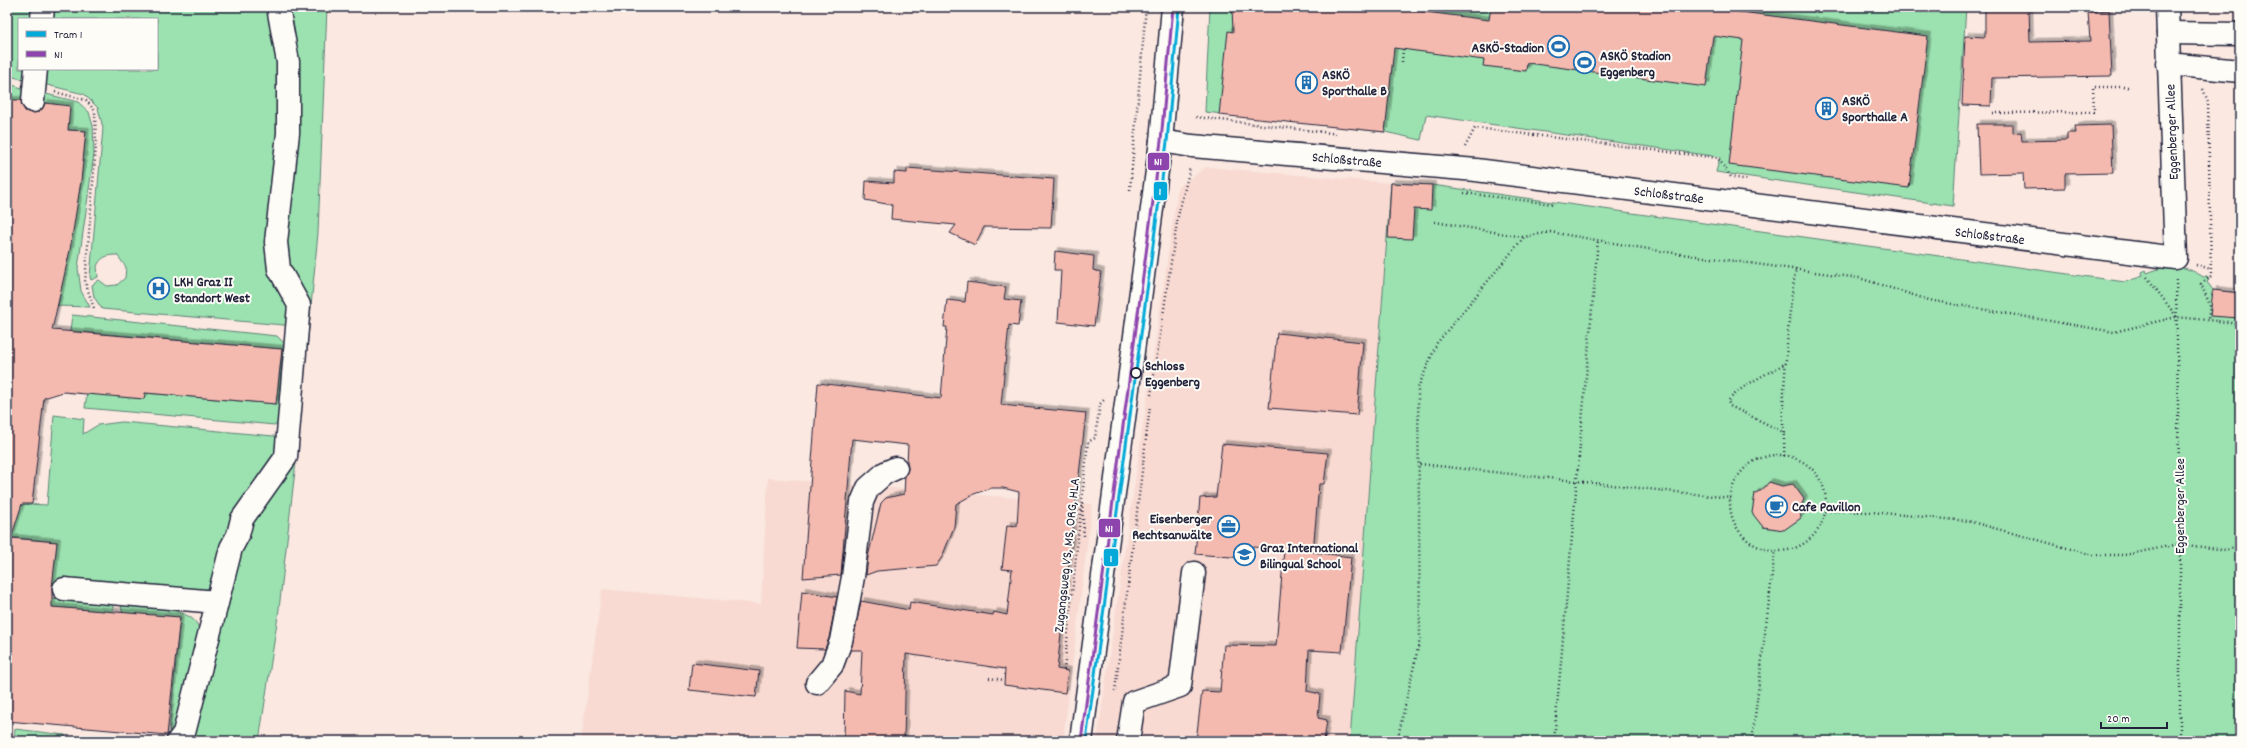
<svg xmlns="http://www.w3.org/2000/svg" width="2247" height="748" font-family="Dekko,sans-serif">
  <style>
    .built { fill: #f8dad2 }
    .green { fill: #9be2b0; stroke: #5e8276 }
    .building { fill: #f4baaf; stroke: #22223b; filter: url(#shadow) }
    .lines { fill: none; stroke-linecap: round; stroke-linejoin: round }
    .minor-casing { stroke: #22223b; stroke-width: 25 }
    .major-casing { stroke: #22223b; stroke-width: 25 }
    .path { stroke: #22223b; stroke-width: 2.5; stroke-dasharray: 1 3; stroke-linecap: butt }
    .minor { stroke: #fdfcf7; stroke-width: 22 }
    .major { stroke: #fdfcf7; stroke-width: 22 }
    .bus-1-casing { stroke: #fdfcf7; stroke-width: 6 }
    .bus-1 { stroke: #8e44ad; stroke-width: 3 }
    .tram-1-casing { stroke: #fdfcf7; stroke-width: 6 }
    .tram-1 { stroke: #03a9d8; stroke-width: 3 }
    .stop-dot { fill: #fdfcf7; stroke: #22223b; stroke-width: 2 }
    .labels { text-anchor: middle; stroke-width: 4; stroke-linejoin: round; paint-order: stroke }
    .poi-label { font-size: 14px; font-weight: bold; fill: #22223b; stroke: #fdfcf7; text-anchor: start }
    .street-label { font-size: 14px; fill: #22223b; stroke: #fdfcf7 }
    .stop-label { font-size: 14px; font-weight: bold; fill: #22223b; stroke: #fdfcf7; text-anchor: start }
    .line-badge { stroke: #fdfcf7; stroke-width: 1.5 }
    .badge-label { font-size: 11px; text-anchor: middle; font-weight: bold; fill: #fff }
  </style>
  <defs>
    <filter id="shadow"><feDropShadow dx="3.5" dy="-3.5" stdDeviation="0" flood-color="#0004"/></filter>
  </defs>
  <rect width="100%" height="100%" fill="#fae8e1"/>
  <filter id="ink" filterUnits="userSpaceOnUse"><feTurbulence type="fractalNoise" baseFrequency=".025" numOctaves="2"/><feDisplacementMap in="SourceGraphic" scale="8" xChannelSelector="R" yChannelSelector="G"/><feConvolveMatrix kernelMatrix="1 2 1 2 8 2 1 2 1" color-interpolation-filters="sRGB"/></filter>
  <g filter="url(#ink)">
    <g class="built">
      <polygon points="1207,167 1391,183 1350,741 1097,741 1178,187"/>
      <polygon points="768,478 1092,504 1063,741 581,741 602,589 761,604"/>
    </g>
    <g class="green">
      <polygon points="7,7 39,7 38,19 19,19 19,69 32,69 31,82 7,75"/>
      <path d="M46 7H274L283 44 277 202 295 326 102 309 94 297 92 285 99 280 107 286 117 285 125 278 126 267 117 255C107 255 101 257 97 266L98 277 91 280 90 277 103 128 98 108 84 94 39 83 40 69H157V19H45Z"/>
      <polygon points="282,7 327,7 318,233 297,453 279,609 259,741 188,741 242,538 282,468 303,307 283,270"/>
      <polygon points="1210,7 1966,7 1953,206 1716,172 1720,157 1426,115 1421,140 1385,132 1205,112"/>
      <polygon points="7,83 30,91 29,101 9,100 7,123"/>
      <polygon points="38,92 78,102 89,112 93,126 94,154 78,268 81,291 90,307 58,306 81,181 86,131 68,130 70,106 37,102"/>
      <path d="M1391 183 1432 185 2125 282 2143 276 2142 272 2146 270 2147 273C2170 264 2184 264 2205 278L2207 276 2209 280 2207 282 2213 290 2240 293V741H1350Z"/>
      <polygon points="72,315 277,336 287,346 286,426 85,408 87,393 144,399 145,393 276,404 282,349 70,331"/>
      <path d="M54 415 84 419 83 434 98 425 122 422 284 437 213 584 207 589 194 593 113 591 52 584 57 542 7 537V522H16C20 513 13 509 7 503L47 505Z"/>
      <polygon points="54,599 111,603 113,605 113,612 39,606 39,603"/>
      <path d="M124 605C143 607 189 606 198 626 200 630 199 635 199 639L178 726 170 736 169 735 180 617 123 613 121 607Z"/>
      <polygon points="15,729 65,735 65,741 14,741"/>
    </g>
    <g class="building">
      <polygon points="1232,7 1317,7 1361,11 1362,7 1386,7 1489,20 1491,7 1702,7 1928,36 1909,188 1729,165 1743,40 1713,36 1706,87 1527,63 1526,71 1483,66 1484,60 1394,48 1385,132 1219,115 1228,31 1233,32"/>
      <polygon points="1985,7 2029,7 2030,42 2090,41 2088,12 2109,10 2112,76 1992,78 1991,106 1962,105 1965,36 1985,37"/>
      <polygon points="9,100 21,100 25,111 31,113 39,112 45,103 70,106 68,130 86,131 81,181 70,250 52,330 282,349 276,404 145,393 144,399 63,392 44,398 32,504 22,504 11,538 57,542 52,588 52,607 180,617 167,735 7,721 7,123"/>
      <polygon points="1977,124 2013,124 2013,133 2021,132 2022,141 2067,140 2067,133 2076,133 2075,126 2111,125 2113,173 2065,174 2065,188 2024,189 2023,173 1979,174"/>
      <polygon points="907,168 1054,179 1051,228 984,227 975,245 950,233 956,225 891,219 892,205 865,200 866,181 894,183 894,172 907,173"/>
      <polygon points="1391,183 1432,185 1431,210 1414,209 1412,239 1388,238"/>
      <polygon points="1055,251 1094,256 1093,270 1101,272 1094,326 1058,322 1061,270 1054,270"/>
      <polygon points="967,282 1006,287 1004,299 1021,301 1018,326 1009,325 1001,405 1086,413 1057,669 1068,671 1065,693 1004,685 1005,669 906,654 904,741 844,741 845,691 860,694 862,650 851,650 861,601 909,610 910,602 993,615 994,612 1007,615 1012,570 1002,569 1007,525 1017,526 1019,492 1003,488 991,488 974,494 956,504 954,527 942,557 936,566 877,571 866,575 868,557 881,503 886,498 904,494 905,476 908,469 907,462 908,445 852,439 841,575 803,578 818,383 941,398 947,327 944,327 947,300 965,302"/>
      <polygon points="2213,290 2240,293 2240,318 2210,316"/>
      <polygon points="1277,333 1363,342 1357,415 1269,408"/>
      <polygon points="1222,444 1328,453 1324,484 1319,484 1313,552 1351,557 1342,652 1309,650 1307,691 1320,694 1318,718 1327,720 1324,741 1196,741 1202,691 1220,692 1224,645 1276,646 1284,550 1244,546 1243,558 1195,554 1200,498 1216,497"/>
      <polygon points="1769,482 1782,486 1793,484 1804,499 1800,509 1801,518 1784,530 1763,527 1752,513 1755,493 1762,490"/>
      <polygon points="802,591 837,597 829,638 825,649 797,648"/>
      <polygon points="692,663 759,671 756,697 689,690"/>
    </g>
    <g class="lines">
      <defs>
        <g id="minor">
          <polyline points="42,19 43,7"/>
          <polyline points="2168,33 2240,34"/>
          <polyline points="2168,64 2240,71"/>
          <polyline points="33,101 36,69"/>
          <polyline points="1161,141 1192,146 1476,170 2176,258 2167,7"/>
          <polyline points="64,589 217,602"/>
          <polyline points="817,683 832,665 841,641 853,577 862,502 868,488 885,473 896,468"/>
          <polyline points="178,741 184,733 231,548 238,535 242,519 286,457 299,305 279,269 276,242 288,133 288,62 278,7"/>
          <polyline points="1128,741 1134,702 1180,686 1194,573"/>
        </g>
        <polyline id="major" points="1081,741 1161,141 1173,7"/>
      </defs>
      <use href="#minor" class="minor-casing"/>
      <use href="#major" class="major-casing"/>
      <g class="path">
        <polyline points="1402,62 1403,49"/>
        <polyline points="7,79 14,82"/>
        <polyline points="2203,89 2208,102 2211,276 2201,284 2210,305 2208,320"/>
        <polyline points="55,92 86,100 95,111 96,146 85,282 94,308"/>
        <polyline points="1993,113 2094,112 2093,87 2131,87"/>
        <polyline points="1196,117 1339,134"/>
        <polyline points="1465,147 1475,128 1485,129 1718,158 1731,177 1749,180"/>
        <polyline points="1130,190 1146,7"/>
        <polyline points="1464,193 1553,204"/>
        <polyline points="1435,222 1523,237"/>
        <polyline points="2196,265 2211,269"/>
        <polyline points="2147,277 2176,316"/>
        <polyline points="2176,280 2180,533 2180,741"/>
        <polyline points="1151,395 1178,216 1190,168"/>
        <path d="M1785 433 1730 406 1728 401C1743 384 1767 374 1786 363"/>
        <circle cx="1778" cy="503" r="48"/>
        <path d="M1784 456C1785 439 1782 423 1783 406 1786 360 1788 313 1796 268"/>
        <polyline points="1420,464 1731,498"/>
        <polyline points="1082,503 1084,536"/>
        <polyline points="1826,511 1871,512 1968,521 2093,555 2125,555 2179,544 2226,550 2240,547"/>
        <polyline points="1064,670 1088,442 1095,438 1100,404 1104,400"/>
        <polyline points="989,678 1004,680"/>
        <polyline points="1115,691 1150,406"/>
        <polyline points="1397,741 1420,639 1418,388 1437,343 1524,237 1550,232 1660,251 1859,278 1929,300 2114,332 2176,317 2228,322 2240,326"/>
        <polyline points="1554,741 1598,240"/>
        <polyline points="1752,741 1775,551"/>
      </g>
      <use href="#minor" class="minor"/>
      <use href="#major" class="major"/>
      <defs>
        <polyline id="bus-1" points="1081,741 1161,141 1173,7"/>
      </defs>
      <use href="#bus-1" class="bus-1-casing"/>
      <use href="#bus-1" class="bus-1"/>
      <defs>
        <polyline id="tram-1" points="1086,741 1167,142 1179,7"/>
      </defs>
      <use href="#tram-1" class="tram-1-casing"/>
      <use href="#tram-1" class="tram-1"/>
    </g>
  </g>
  <defs>
    <symbol id="stadium-ring" viewBox="-11 -11 22 22"><circle r="9.5" fill="#fdfcf7" stroke="#1f6fb2" stroke-width="1.5"/><path d="M0-5a6.5 5 0 1 0 0 10a6.5 5 0 1 0 0-10ZM-3.5-1.8h7v3.6h-7Z" fill="#1f6fb2"/></symbol>
    <symbol id="building-ring" viewBox="-11 -11 22 22"><circle r="9.5" fill="#fdfcf7" stroke="#1f6fb2" stroke-width="1.5"/><path d="M-4-6H4V6H1V3H-1V6H-4ZM-2.5-4.3h1.7v1.8h-1.7ZM.8-4.3h1.7v1.8H.8ZM-2.5-1h1.7V.8h-1.7ZM.8-1h1.7V.8H.8Z" fill="#1f6fb2"/></symbol>
    <symbol id="hospital-ring" viewBox="-11 -11 22 22"><circle r="9.5" fill="#fdfcf7" stroke="#1f6fb2" stroke-width="1.5"/><path d="M-5-5h3v3.5h4V-5h3V5h-3V1.5h-4V5h-3Z" fill="#1f6fb2"/></symbol>
    <symbol id="cafe-ring" viewBox="-11 -11 22 22"><circle r="9.5" fill="#fdfcf7" stroke="#1f6fb2" stroke-width="1.5"/><path d="M-5.5-4.5H6V0H3Q3 3.5 0 3.5H-2.5Q-5.5 3.5-5.5 0ZM3-3.2v2h1.7v-2ZM-6 4.5H4V6H-6Z" fill="#1f6fb2"/></symbol>
    <symbol id="office-ring" viewBox="-11 -11 22 22"><circle r="9.5" fill="#fdfcf7" stroke="#1f6fb2" stroke-width="1.5"/><path d="M-6-3h4V-5.5h4V-3h4V5H-6ZM-1-4.5V-3h2v-1.5ZM-6 0V1H6V0Z" fill="#1f6fb2"/></symbol>
    <symbol id="school-ring" viewBox="-11 -11 22 22"><circle r="9.5" fill="#fdfcf7" stroke="#1f6fb2" stroke-width="1.5"/><path d="M0-5L7-2L0 1L-7-2ZM-4 1L0 2.5L4 1V4Q0 6-4 4Z" fill="#1f6fb2"/></symbol>
  </defs>
  <g fill-rule="evenodd">
    <use href="#stadium-ring" x="1546" y="34" width="25" height="25"/>
    <use href="#stadium-ring" x="1572" y="50" width="25" height="25"/>
    <use href="#building-ring" x="1294" y="70" width="25" height="25"/>
    <use href="#building-ring" x="1814" y="96" width="25" height="25"/>
    <use href="#hospital-ring" x="146" y="276" width="25" height="25"/>
    <use href="#cafe-ring" x="1764" y="494" width="25" height="25"/>
    <use href="#office-ring" x="1216" y="514" width="25" height="25"/>
    <use href="#school-ring" x="1232" y="542" width="25" height="25"/>
  </g>
  <circle class="stop-dot" cx="1136" cy="373" r="5"/>
  <g class="labels">
    <g class="poi-label">
      <text x="1544" y="52" text-anchor="end">ASKÖ-Stadion</text>
      <text x="1600" y="60">ASKÖ Stadion<tspan x="1600" dy="16">Eggenberg</tspan></text>
      <text x="1322" y="79">ASKÖ<tspan x="1322" dy="16">Sporthalle B</tspan></text>
      <text x="1842" y="105">ASKÖ<tspan x="1842" dy="16">Sporthalle A</tspan></text>
      <text x="174" y="286">LKH Graz II<tspan x="174" dy="16">Standort West</tspan></text>
      <text x="1792" y="511">Cafe Pavillon</text>
      <text x="1212" y="523" text-anchor="end">Eisenberger<tspan x="1212" dy="16">Rechtsanwälte</tspan></text>
      <text x="1260" y="552">Graz International<tspan x="1260" dy="16">Bilingual School</tspan></text>
    </g>
    <g class="street-label">
      <text transform="translate(2171 132) rotate(-92)" y="5">Eggenberger Allee</text>
      <text transform="translate(1347 159) rotate(5)" y="5">Schloßstraße</text>
      <text transform="translate(1669 194) rotate(7)" y="5">Schloßstraße</text>
      <text transform="translate(1990 235) rotate(7)" y="5">Schloßstraße</text>
      <text transform="translate(2179 506) rotate(-90)" y="5">Eggenberger Allee</text>
      <text transform="translate(1066 555) rotate(-84)" y="5">Zugangsweg VS, MS, ORG, HLA</text>
    </g>
    <g class="stop-label">
      <text x="1145" y="370">Schloss<tspan x="1145" dy="16">Eggenberg</tspan></text>
    </g>
  </g>
  <g class="line-badge">
    <rect x="1147" y="152" width="23" height="19" rx="4" fill="#8e44ad"/>
    <rect x="1153" y="181" width="15" height="20" rx="4" fill="#03a9d8"/>
    <rect x="1098" y="518" width="23" height="20" rx="4" fill="#8e44ad"/>
    <rect x="1103" y="548" width="16" height="19" rx="4" fill="#03a9d8"/>
  </g>
  <g class="badge-label">
    <text x="1158" y="165">N1</text>
    <text x="1160" y="195">1</text>
    <text x="1109" y="532">N1</text>
    <text x="1111" y="562">1</text>
  </g>
  <rect width="2247" height="748" fill="none" stroke="#fdfcf7" stroke-width="24"/>
  <rect x="12" y="12" width="2223" height="724" fill="none" stroke="#22223b" stroke-width="1.5" filter="url(#ink)"/>
  <rect x="18" y="18" width="140" height="52" fill="#fdfcf7" stroke="#a5a5ac"/>
  <rect x="26" y="31" width="20" height="6" fill="#03a9d8" stroke="#a5a5ac"/>
  <text x="54" y="38" font-size="12" fill="#22223b">Tram 1</text>
  <rect x="26" y="51" width="20" height="6" fill="#8e44ad" stroke="#a5a5ac"/>
  <text x="54" y="58" font-size="12" fill="#22223b">N1</text>
  <path d="M2101 722v6h66v-6" fill="none" stroke="#22223b" stroke-width="2"/>
  <text x="2107" y="722" font-size="12" fill="#22223b" stroke="#fdfcf7" stroke-width="3" paint-order="stroke">20 m</text>
</svg>
